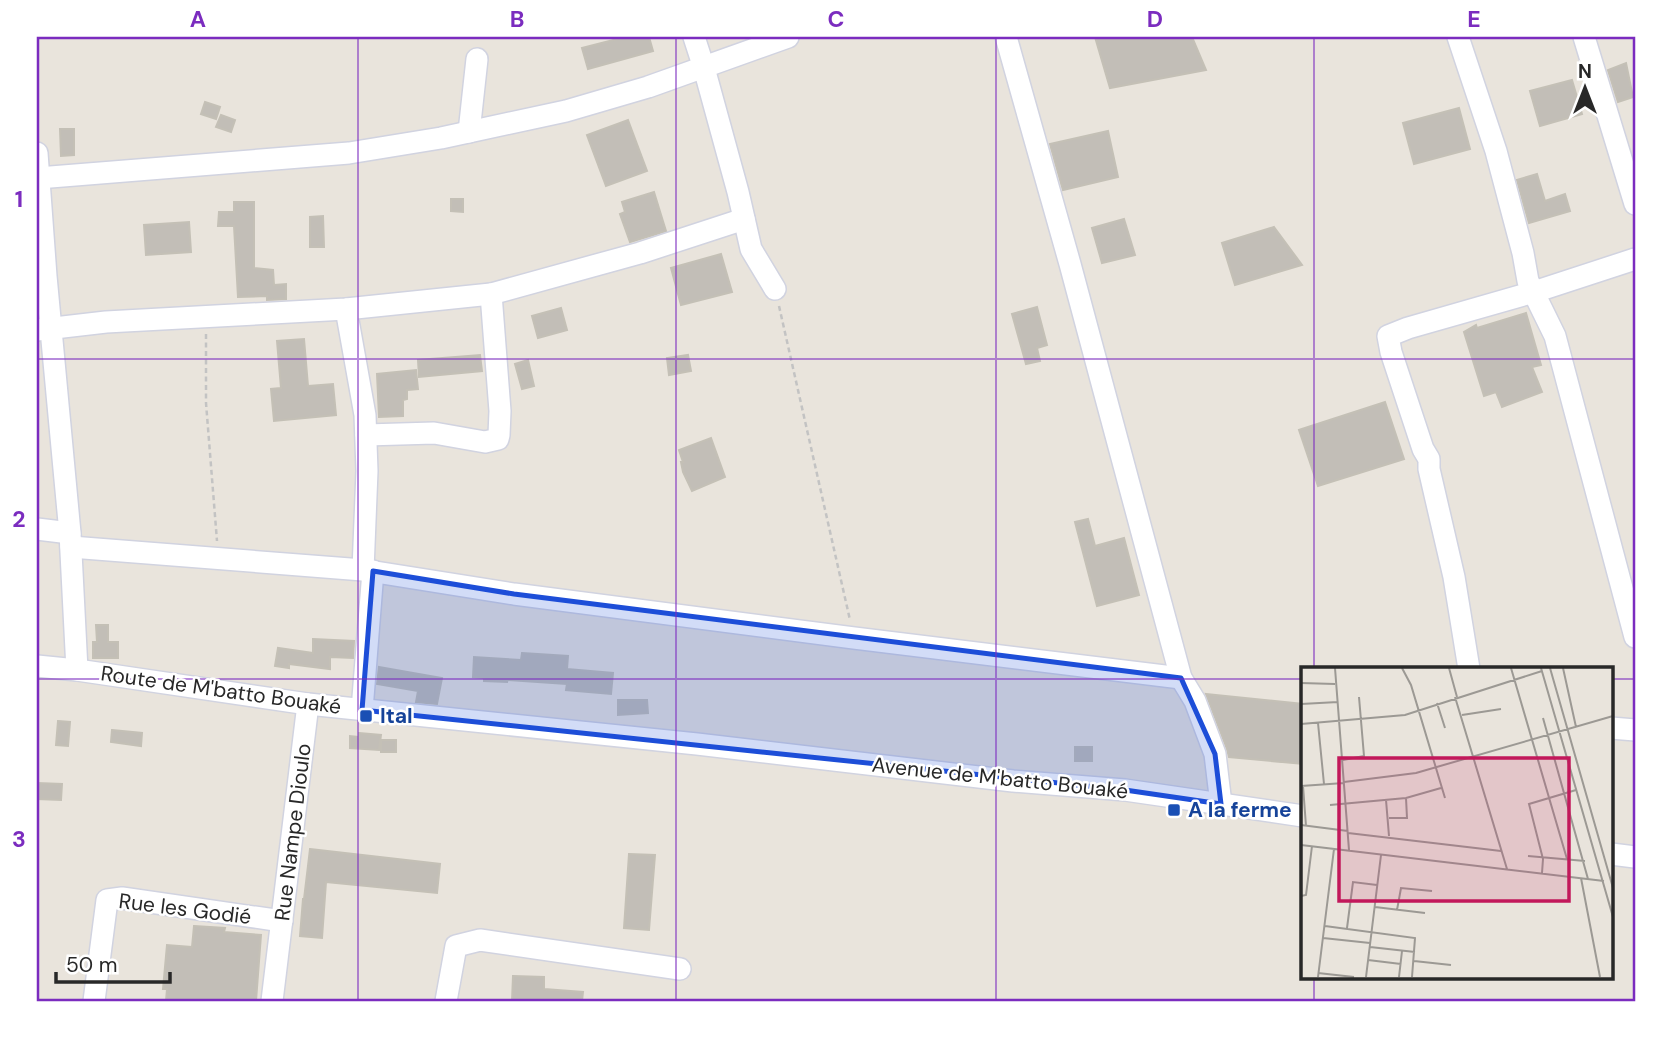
<svg xmlns="http://www.w3.org/2000/svg" width="1672" height="1038" font-family="'DM Sans',sans-serif">
  <style>
    .building { fill: #c2beb7; stroke: #c4c0b6; stroke-width: 2 }
    .lines { fill: none; stroke-linecap: round; stroke-linejoin: round }
    .minor-casing { stroke: #d1d3e0; stroke-width: 24 }
    .path { stroke: #c3c3c3; stroke-width: 2.5; stroke-dasharray: 5 3.5; stroke-linecap: butt }
    .minor { stroke: #fff; stroke-width: 21 }
    .marked { fill: #1d4ed8; fill-opacity: 0.2; stroke: #1d4ed8; stroke-width: 5; stroke-linejoin: round }
    .grid { fill: none; stroke: #7b2cbf; stroke-width: 2; stroke-opacity: 0.55 }
    .transit-dot { fill: #1a4fb4; stroke: #fff; stroke-width: 2.5 }
    .labels { text-anchor: middle; stroke-width: 5; stroke-linejoin: round; paint-order: stroke }
    .street-label { font-size: 21px; fill: #282828; stroke: #fff }
    .transit-label { font-size: 21px; font-weight: bold; fill: #164399; stroke: #fff; text-anchor: start }
    .inset-road { fill: none; stroke: #9c9994; stroke-width: 2 }
    .view { fill: #c2185b; fill-opacity: 0.15; stroke: #c2185b; stroke-width: 3.5 }
    .inset-edge { fill: none; stroke: #282828; stroke-width: 3.5 }
    .neatline { fill: none; stroke: #7b2cbf; stroke-width: 2.5 }
    .grid-label { font-size: 23px; text-anchor: middle; font-weight: bold; fill: #7b2cbf }
  </style>
  <rect width="100%" height="100%" fill="#e9e4dc"/>
  <g class="building">
    <polygon points="625,37 649,37 653,51 588,69 582,48"/>
    <polygon points="1095,37 1192,37 1206,70 1110,88"/>
    <polygon points="1626,63 1633,97 1618,102 1608,70"/>
    <polygon points="1572,80 1582,114 1540,126 1530,91"/>
    <polygon points="205,102 220,107 216,119 201,114"/>
    <polygon points="1459,108 1470,149 1414,164 1403,123"/>
    <polygon points="221,115 235,120 231,132 216,127"/>
    <polygon points="628,120 647,171 606,186 587,135"/>
    <polygon points="60,129 74,129 74,155 61,156"/>
    <polygon points="1108,131 1118,177 1063,190 1050,144"/>
    <polygon points="1537,174 1545,201 1565,194 1570,211 1529,223 1517,180"/>
    <polygon points="654,192 666,231 630,242 620,214 625,212 622,202"/>
    <polygon points="451,199 463,199 463,212 451,211"/>
    <polygon points="234,202 254,202 254,268 273,270 274,285 286,284 286,299 267,300 267,296 238,297 234,226 218,226 219,212 234,212"/>
    <polygon points="323,216 324,247 310,247 310,217"/>
    <polygon points="1124,219 1135,255 1102,263 1092,228"/>
    <polygon points="189,222 191,252 146,255 144,225"/>
    <polygon points="1274,227 1302,265 1235,285 1222,243"/>
    <polygon points="721,254 732,292 681,305 671,268"/>
    <polygon points="1037,307 1047,345 1037,348 1040,361 1026,364 1012,314"/>
    <polygon points="561,308 567,330 538,338 532,316"/>
    <polygon points="1526,313 1541,365 1532,367 1542,392 1502,407 1496,392 1484,396 1464,332 1476,325 1477,328"/>
    <polygon points="304,339 308,386 333,384 336,415 274,421 271,389 281,388 277,341"/>
    <polygon points="480,355 482,371 419,377 418,360"/>
    <polygon points="688,355 691,371 669,375 667,358"/>
    <polygon points="528,360 534,386 522,389 515,364"/>
    <polygon points="416,370 418,389 407,390 407,399 403,400 403,416 379,417 377,374"/>
    <polygon points="1385,402 1404,459 1318,486 1299,430"/>
    <polygon points="711,438 725,477 692,491 683,472 681,462 683,462 679,450"/>
    <polygon points="1088,519 1095,546 1124,538 1139,595 1097,606 1075,522"/>
    <polygon points="96,625 108,625 108,642 118,642 118,658 93,658 93,642 97,642"/>
    <polygon points="313,639 354,641 353,658 330,657 330,669 289,664 289,668 275,666 278,648 313,653"/>
    <polygon points="522,653 568,656 567,669 613,673 611,694 566,690 567,684 507,680 507,682 484,681 484,678 473,677 474,657 521,660"/>
    <polygon points="379,667 442,678 437,704 416,702 418,691 377,684"/>
    <polygon points="1206,694 1303,704 1303,764 1229,757 1227,749"/>
    <polygon points="618,700 647,700 648,713 618,715"/>
    <polygon points="58,721 70,722 68,746 56,745"/>
    <polygon points="112,730 142,733 141,746 111,742"/>
    <polygon points="359,733 381,735 379,750 350,748 350,736 359,737"/>
    <rect x="381" y="740" width="15" height="12"/>
    <rect x="1075" y="747" width="17" height="14"/>
    <polygon points="37,783 62,784 61,800 37,799"/>
    <polygon points="310,849 440,864 437,893 326,882 322,938 300,936 303,899 304,899"/>
    <polygon points="629,854 655,855 649,930 624,928"/>
    <polygon points="194,926 225,928 224,932 261,935 256,1001 166,1001 167,989 163,989 167,945 192,947"/>
    <polygon points="513,976 544,977 544,989 583,992 582,1001 512,1001"/>
  </g>
  <g class="lines">
    <defs>
      <g id="minor">
        <polyline points="694,37 704,68 738,192 751,249 775,289"/>
        <polyline points="1006,37 1070,264 1181,678 1195,701 1215,754 1221,804"/>
        <polyline points="1458,37 1496,151 1523,253 1528,281 1555,336 1635,637"/>
        <polyline points="1584,37 1635,204"/>
        <polyline points="469,132 477,59"/>
        <polyline points="37,153 46,276 70,533 77,670"/>
        <polyline points="38,178 349,153 441,138 566,111 648,87 788,37"/>
        <polyline points="346,309 365,415 367,471 363,570"/>
        <polyline points="37,330 106,322 346,309 491,294 640,253 744,219"/>
        <polyline points="366,435 434,433 485,442 498,439 499,435 500,411 491,294"/>
        <polyline points="37,529 70,533"/>
        <polyline points="71,547 363,570 514,594 854,638 1181,678"/>
        <polyline points="37,666 77,670 308,704 697,744 1013,781 1125,790 1303,816"/>
        <polyline points="1469,669 1454,577 1429,469 1429,459 1423,449 1391,352 1388,336 1408,328 1534,292 1635,259"/>
        <polyline points="362,710 373,571"/>
        <polyline points="1611,728 1635,730"/>
        <polyline points="1611,854 1635,857"/>
        <polyline points="94,1001 107,900 122,898 282,921"/>
        <polyline points="272,1001 308,704"/>
        <polyline points="446,1001 456,946 480,940 680,969"/>
      </g>
    </defs>
    <use href="#minor" class="minor-casing"/>
    <g class="path">
      <polyline points="779,306 850,620"/>
      <polyline points="206,334 206,403 217,541"/>
    </g>
    <use href="#minor" class="minor"/>
  </g>
  <path class="marked" d="M373 571 514 594 1181 678 1215 754 1221 804 1125 790 362 710Z"/>
  <path class="grid" d="M358 37V1001M676 37V1001M996 37V1001M1314 37V669M37 359H1635M37 679H1303M1611 679H1635M1314 977V1001"/>
  <g class="transit-dot">
    <rect x="359" y="709" width="14" height="14" rx="3.5"/>
    <rect x="1167" y="803" width="14" height="14" rx="3.5"/>
  </g>
  <g class="labels">
    <g class="street-label">
      <text transform="translate(221 690) rotate(8)" y="7">Route de M'batto Bouaké</text>
      <text transform="translate(1000 778) rotate(6)" y="7">Avenue de M'batto Bouaké</text>
      <text transform="translate(293 832) rotate(-83)" y="7">Rue Nampe Dioulo</text>
      <text transform="translate(185 909) rotate(7)" y="7">Rue les Godié</text>
    </g>
    <g class="transit-label">
      <text x="380" y="723">Ital</text>
      <text x="1188" y="817">A la ferme</text>
    </g>
  </g>
  <g transform="translate(1301 667)">
    <rect width="312" height="312" fill="#e9e4dc"/>
    <path class="inset-road" d="M34 1 48 183M101 1 110 18 144 131M148 1 156 30M210 1 266 192M240 1 312 250M249 1 312 221M262 1 275 60M0 16 34 17M154 30 206 202M136 36 144 61M0 37 37 35M161 48 200 42M242 51 287 212M17 56 23 117M0 57 104 48 241 4M42 93 63 89 58 30M43 115 115 106 312 49M0 119 43 116M2 119 5 159M85 133 88 169M29 138 105 131 140 121M88 151H106L105 131M0 158 47 164M47 166 200 184M0 178 303 214M227 189 284 194M241 206 242 192 228 137 275 123M280 211 299 310M0 229 5 228 11 179M74 240 124 246M96 243 100 221 131 224M24 259 114 271 111 310M46 261 52 215 76 218M22 271 69 276M69 280 114 285M67 293 100 297M113 294 150 298M17 306 53 310M17 310 33 182M65 310 80 188M98 310 101 284"/>
    <path class="view" d="M38 91H268V234H38Z"/>
    <rect width="312" height="312" class="inset-edge"/>
  </g>
  <rect width="1672" height="1038" fill="none" stroke="#ffffff" stroke-width="77"/>
  <g transform="translate(1585 88)" stroke="#ffffff" stroke-width="5" paint-order="stroke">
  <path d="M0-5L12 26L0 18L-12 26Z" fill="#282828"/>
  <text y="-10" font-size="19" font-weight="bold" text-anchor="middle" fill="#282828">N</text>
  </g>
  <path d="M56 972v10h114v-10" fill="none" stroke="#282828" stroke-width="3.5"/>
  <text x="66" y="972" font-size="21" fill="#282828" stroke="#ffffff" stroke-width="5" paint-order="stroke">50 m</text>
  <rect x="38" y="38" width="1596" height="962" class="neatline"/>
  <g class="grid-label">
    <text x="198" y="27">A</text>
    <text x="517" y="27">B</text>
    <text x="836" y="27">C</text>
    <text x="1155" y="27">D</text>
    <text x="1474" y="27">E</text>
    <text x="19" y="207">1</text>
    <text x="19" y="527">2</text>
    <text x="19" y="847">3</text>
  </g>
</svg>
